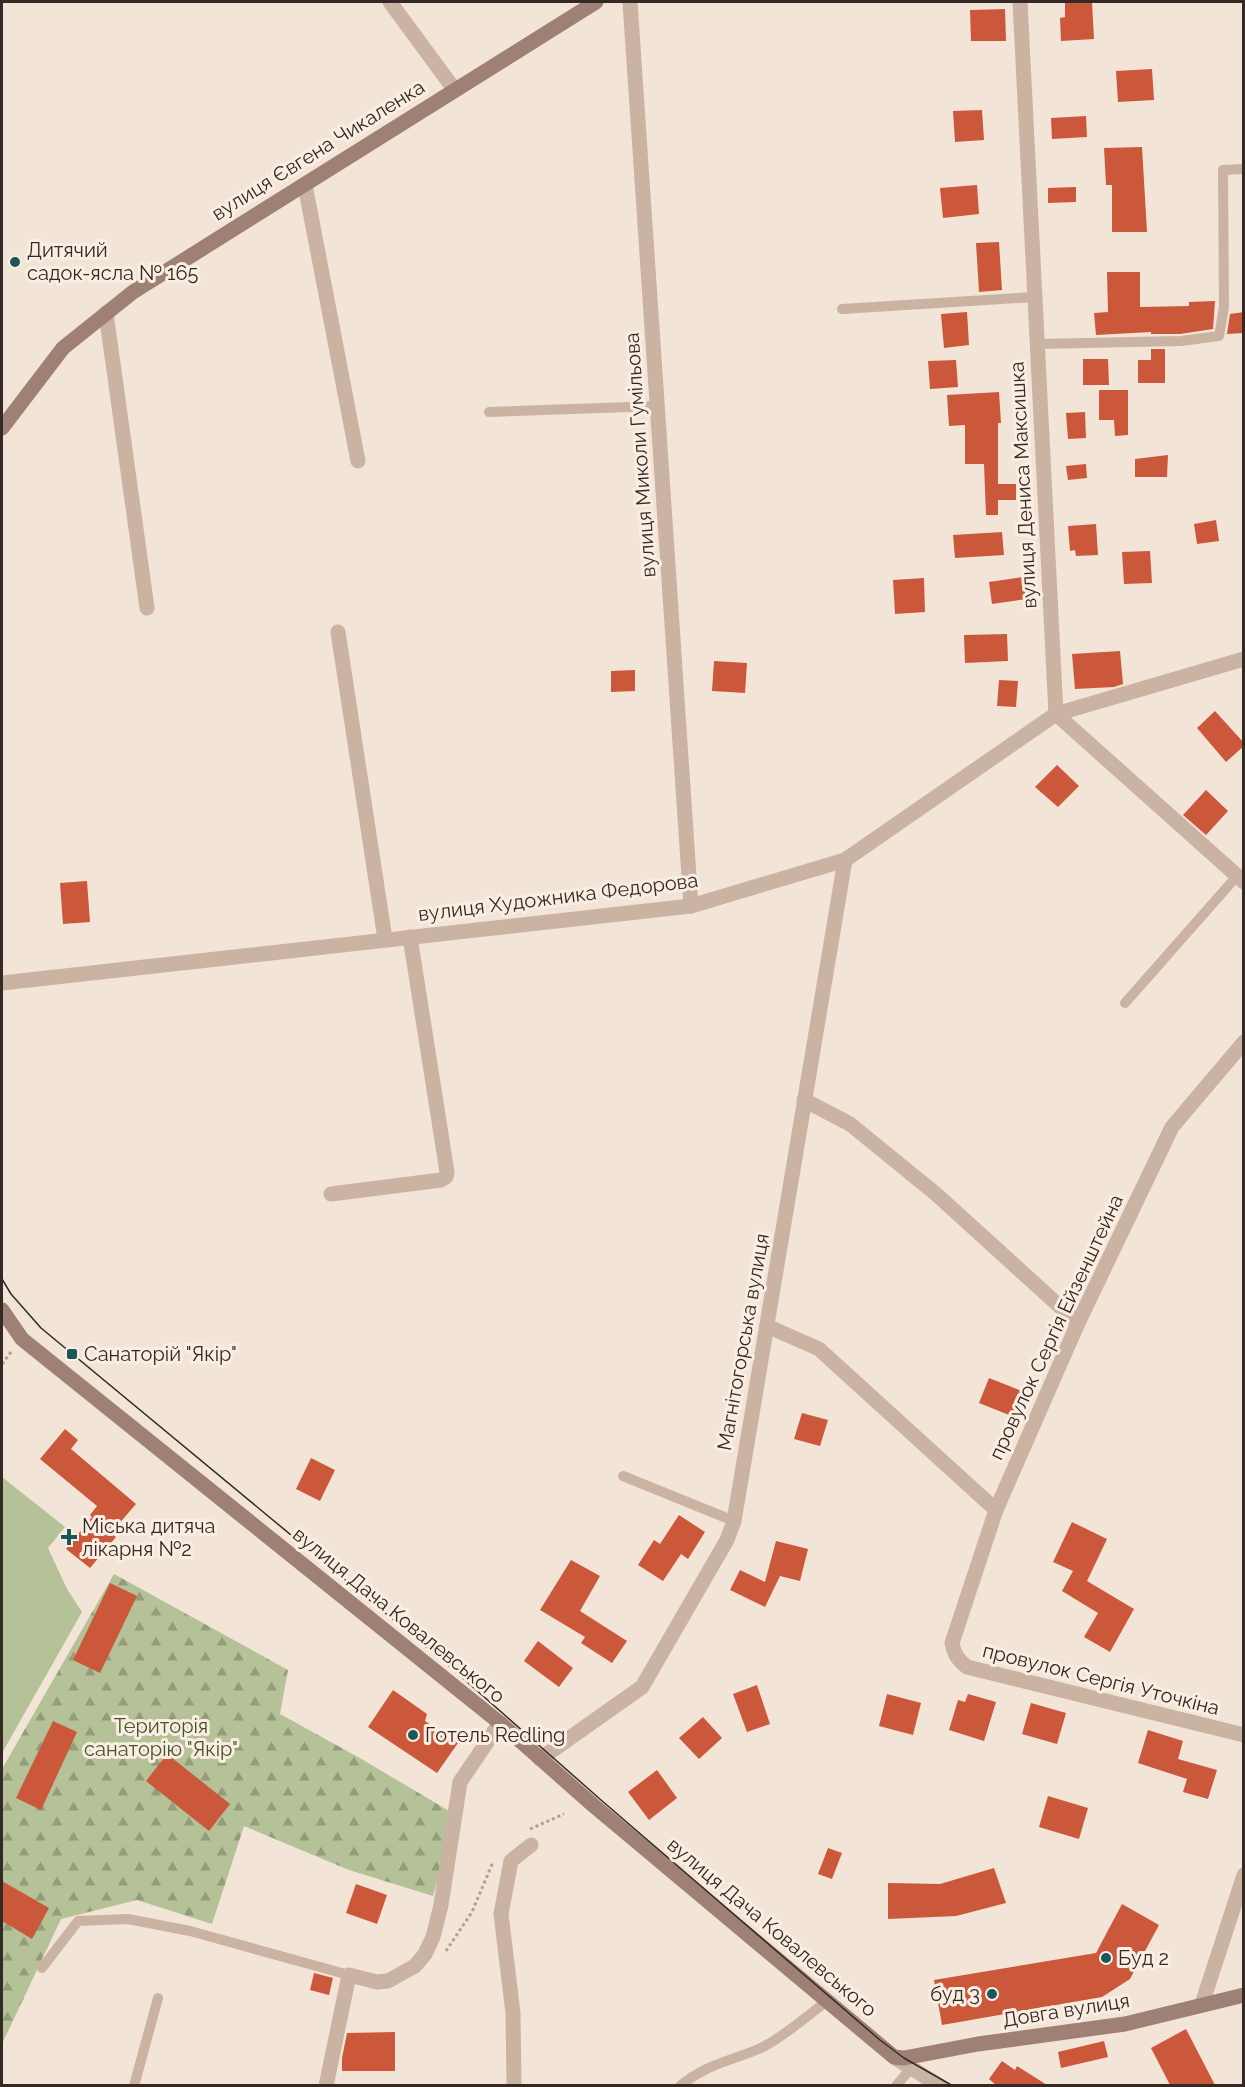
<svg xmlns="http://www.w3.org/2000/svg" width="1245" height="2087" font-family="Raleway,sans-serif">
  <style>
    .forest { fill: url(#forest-firs) }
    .park { fill: #b5c197 }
    .building { fill: #cc583b }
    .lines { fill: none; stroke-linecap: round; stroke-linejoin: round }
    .path { stroke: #b69d8d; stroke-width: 3; stroke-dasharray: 3 3; stroke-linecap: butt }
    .lane { stroke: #cab3a3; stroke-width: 10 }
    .street { stroke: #cab3a3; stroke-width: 15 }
    .secondary { stroke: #9e8174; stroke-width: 15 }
    .tram { stroke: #352925; stroke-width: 1.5 }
    .poi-dot { fill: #195758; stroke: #faeee3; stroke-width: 2 }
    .labels { text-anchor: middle; stroke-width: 6; stroke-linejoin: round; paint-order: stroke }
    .street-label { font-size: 20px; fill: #352925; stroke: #faeee3 }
    .poi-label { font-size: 20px; fill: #352925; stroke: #faeee3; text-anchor: start }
    .park-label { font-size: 20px; fill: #465428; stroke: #faeee3 }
  </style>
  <defs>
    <pattern id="forest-firs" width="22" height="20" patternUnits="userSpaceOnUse" patternTransform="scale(1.5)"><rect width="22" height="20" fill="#b5c197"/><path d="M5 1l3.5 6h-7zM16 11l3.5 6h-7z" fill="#949d7b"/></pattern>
  </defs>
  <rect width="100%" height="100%" fill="#f2e4d7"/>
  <polygon class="forest" points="114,1574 288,1670 280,1714 358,1757 456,1815 433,1896 349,1870 244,1826 212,1924 137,1900 61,1919 2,2044 2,1769"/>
  <polygon class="park" points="2,1477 65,1527 48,1548 67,1589 82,1612 2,1753"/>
  <g class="building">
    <polygon points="1065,2 1092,2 1094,39 1061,41 1060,18 1065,17"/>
    <polygon points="1005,9 1006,41 971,41 970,10"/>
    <polygon points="1152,69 1154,100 1118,102 1116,71"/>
    <polygon points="982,110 984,140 955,142 953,111"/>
    <polygon points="1086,116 1087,137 1052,139 1051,118"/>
    <polygon points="1142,147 1147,232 1112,232 1112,185 1106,185 1104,148"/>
    <polygon points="977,185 979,214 943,218 940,188"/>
    <polygon points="1076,187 1076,202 1048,203 1048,188"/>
    <polygon points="999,242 1002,290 979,292 976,243"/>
    <polygon points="1107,272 1140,272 1140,307 1189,306 1189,302 1215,301 1213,329 1180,334 1151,334 1151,332 1096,335 1094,313 1108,312"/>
    <polygon points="967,312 969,345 944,348 941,314"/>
    <polygon points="1244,312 1244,333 1227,334 1230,314"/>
    <polygon points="1151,349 1165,349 1165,383 1138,383 1138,360 1151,360"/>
    <polygon points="1083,359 1108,359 1109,385 1083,385"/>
    <polygon points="956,360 958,387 930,389 928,361"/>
    <polygon points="1099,390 1128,390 1128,435 1115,436 1114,420 1099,420"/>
    <polygon points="999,392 1001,423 998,423 998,484 1016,484 1016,500 998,500 998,515 986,515 984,464 965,464 965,425 949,426 947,395"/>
    <polygon points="1085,412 1086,438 1068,439 1066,413"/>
    <polygon points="1168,455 1167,477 1135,477 1135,459"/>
    <polygon points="1086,464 1087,478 1068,480 1066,466"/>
    <polygon points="1216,520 1219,541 1197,544 1194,524"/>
    <polygon points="1096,524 1098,555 1076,556 1075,550 1070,551 1068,526"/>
    <polygon points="1002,532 1004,555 955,558 953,535"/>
    <polygon points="1150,551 1152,583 1124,584 1122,552"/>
    <polygon points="1023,577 1026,599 992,604 989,582"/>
    <polygon points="924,578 925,612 895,614 893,580"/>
    <polygon points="1007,634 1008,661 965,663 964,635"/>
    <polygon points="1120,651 1123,684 1114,687 1075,689 1072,654"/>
    <polygon points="714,661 747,663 745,693 712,691"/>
    <polygon points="635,670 635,691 611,692 611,671"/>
    <polygon points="999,680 1018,681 1016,707 997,706"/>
    <polygon points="1215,711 1244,743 1244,746 1226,762 1197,728"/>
    <polygon points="1057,765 1079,786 1058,807 1035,787"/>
    <polygon points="1206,790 1228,811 1206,835 1183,815"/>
    <polygon points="87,881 90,922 63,924 60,883"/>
    <polygon points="989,1378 1029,1394 1019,1419 979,1403"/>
    <polygon points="802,1413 828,1420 820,1446 794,1439"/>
    <polygon points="65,1429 78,1440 71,1449 136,1504 111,1533 116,1537 90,1568 66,1549 92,1517 90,1515 97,1506 40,1459"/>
    <polygon points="311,1458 335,1470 320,1501 296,1489"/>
    <polygon points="679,1515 705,1532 688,1559 681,1554 663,1581 638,1565 654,1540 660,1544"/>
    <polygon points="1072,1522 1107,1539 1087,1581 1134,1609 1110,1652 1084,1637 1098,1613 1062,1591 1073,1571 1053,1562"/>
    <polygon points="776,1541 808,1549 800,1581 780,1576 765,1607 730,1590 740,1570 765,1582"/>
    <polygon points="571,1560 600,1576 580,1611 627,1641 612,1663 581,1643 585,1637 540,1610"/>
    <polygon points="110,1583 137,1596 100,1673 73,1660"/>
    <polygon points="538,1641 573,1668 559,1687 524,1661"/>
    <polygon points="757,1685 770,1724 747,1732 733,1694"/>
    <polygon points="393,1690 427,1714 425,1721 458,1743 437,1773 368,1727"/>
    <polygon points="887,1694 921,1703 913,1735 879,1726"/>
    <polygon points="968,1694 996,1702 984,1741 949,1730 958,1700 965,1702"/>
    <polygon points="1031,1703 1066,1713 1057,1744 1022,1734"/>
    <polygon points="703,1717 722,1738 699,1759 679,1738"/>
    <polygon points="53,1721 77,1732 41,1810 16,1798"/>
    <polygon points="1148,1730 1183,1741 1178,1759 1217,1770 1208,1799 1183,1792 1187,1779 1138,1763"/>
    <polygon points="167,1754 230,1804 209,1831 146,1781"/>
    <polygon points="657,1770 677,1798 649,1820 628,1792"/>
    <polygon points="1048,1796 1088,1808 1079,1839 1039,1827"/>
    <polygon points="828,1848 842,1853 832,1879 818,1874"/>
    <polygon points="994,1868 1006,1903 956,1916 888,1919 888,1883 940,1884"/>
    <polygon points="2,1881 49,1908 32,1939 2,1921"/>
    <polygon points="356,1884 387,1895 377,1924 346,1913"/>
    <polygon points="1122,1904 1159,1925 1130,1979 1102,1997 942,2025 934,1980 1096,1953"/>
    <polygon points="314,1973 333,1978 329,1995 310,1990"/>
    <polygon points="1186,2029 1215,2085 1170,2085 1151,2048"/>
    <polygon points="395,2032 395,2071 342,2071 342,2058 347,2033"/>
    <polygon points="1104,2041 1108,2057 1061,2068 1058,2052"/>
    <polygon points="1002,2061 1015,2070 1017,2066 1047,2085 996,2085 989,2079"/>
  </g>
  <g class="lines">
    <g class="path">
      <polyline points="2,1364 11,1352"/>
      <polyline points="530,1829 564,1814"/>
      <polyline points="446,1951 472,1912 493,1862"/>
    </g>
    <g class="lane">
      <polyline points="842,309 1034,297"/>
      <polyline points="1037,344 1181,341 1219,336 1224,307 1223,170 1244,169"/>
      <polyline points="489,412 658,406"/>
      <polyline points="1125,1003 1237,876"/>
      <polyline points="623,1476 734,1521"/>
      <polyline points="42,1968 78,1921 128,1919 190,1931 349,1975"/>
      <polyline points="134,2086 158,1998"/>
      <path d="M680 2086C707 2063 733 2061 763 2047 786 2035 807 2016 827 2001"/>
      <polyline points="896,2086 911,2068"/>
    </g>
    <g class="street">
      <polyline points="390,2 454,89"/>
      <polyline points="630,2 691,906"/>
      <polyline points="1020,2 1056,714 1244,882"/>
      <polyline points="305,185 358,461"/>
      <polyline points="106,313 147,608"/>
      <polyline points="338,632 385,939"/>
      <polyline points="2,983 691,906 845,860 1056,714 1244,659"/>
      <path d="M1244 1042 1172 1127 1078 1323 996 1510 952 1643C954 1654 958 1660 967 1667L1244 1735"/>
      <polyline points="804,1100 850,1124 936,1194 1078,1323"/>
      <polyline points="331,1194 441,1180 446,1177 447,1172 410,937"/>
      <polyline points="767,1326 819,1349 996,1510"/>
      <polyline points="540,1759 642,1687 727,1540 734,1521 845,860"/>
      <polyline points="1202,2004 1244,1875"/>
      <polyline points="894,2057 940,2086"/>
      <polyline points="326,2086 349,1975 377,1982 388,1981 415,1966 425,1954 433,1937 441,1905 460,1782 500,1723"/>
      <polyline points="514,2086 513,2013 501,1914 511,1861 531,1845"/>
    </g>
    <g class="secondary">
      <polyline points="2,428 63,348 133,292 596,2"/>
      <polyline points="2,1310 22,1339 500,1723 593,1805 894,2057 904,2058 978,2044 1125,2024 1244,1995"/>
    </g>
    <polyline class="tram" points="2,1279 11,1294 41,1328 448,1665 601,1800 880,2040 904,2058 953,2086"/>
  </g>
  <g class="poi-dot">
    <circle cx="15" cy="262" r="6"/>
    <rect x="66" y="1348" width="12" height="12" rx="3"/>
    <path d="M66 1528h6v6h6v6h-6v6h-6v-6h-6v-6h6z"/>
    <circle cx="413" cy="1735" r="6"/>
    <circle cx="1106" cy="1958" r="6"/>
    <circle cx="992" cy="1994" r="6"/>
  </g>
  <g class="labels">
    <g class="street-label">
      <text transform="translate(318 150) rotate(-32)" y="7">вулиця Євгена Чикаленка</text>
      <text transform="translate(640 455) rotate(-94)" y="7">вулиця Миколи Гумільова</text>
      <text transform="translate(1023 485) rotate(-93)" y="7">вулиця Дениса Максишка</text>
      <text transform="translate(558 897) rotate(-7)" y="7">вулиця Художника Федорова</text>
      <text transform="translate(1056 1327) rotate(-65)" y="7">провулок Сергія Ейзенштейна</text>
      <text transform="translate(743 1342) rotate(-80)" y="7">Магнітогорська вулиця</text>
      <text transform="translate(399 1615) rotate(39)" y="7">вулиця Дача Ковалевського</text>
      <text transform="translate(1101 1679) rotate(14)" y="7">провулок Сергія Уточкіна</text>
      <text transform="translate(772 1927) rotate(40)" y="7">вулиця Дача Ковалевського</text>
      <text transform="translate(1066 2010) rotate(-9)" y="7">Довга вулиця</text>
    </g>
    <g class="poi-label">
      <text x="27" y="257">Дитячий<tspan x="27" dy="23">садок-ясла № 165</tspan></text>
      <text x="84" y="1361">Санаторій "Якір"</text>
      <text x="82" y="1533">Міська дитяча<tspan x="82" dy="23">лікарня №2</tspan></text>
      <text x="425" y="1742">Готель Redling</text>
      <text x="1118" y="1965">Буд 2</text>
      <text x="980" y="2001" text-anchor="end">буд 3</text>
    </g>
    <g class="park-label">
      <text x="161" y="1733">Територія<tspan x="161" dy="23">санаторію "Якір"</tspan></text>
    </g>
  </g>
  <rect width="1245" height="2087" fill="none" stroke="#352925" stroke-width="6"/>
</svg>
